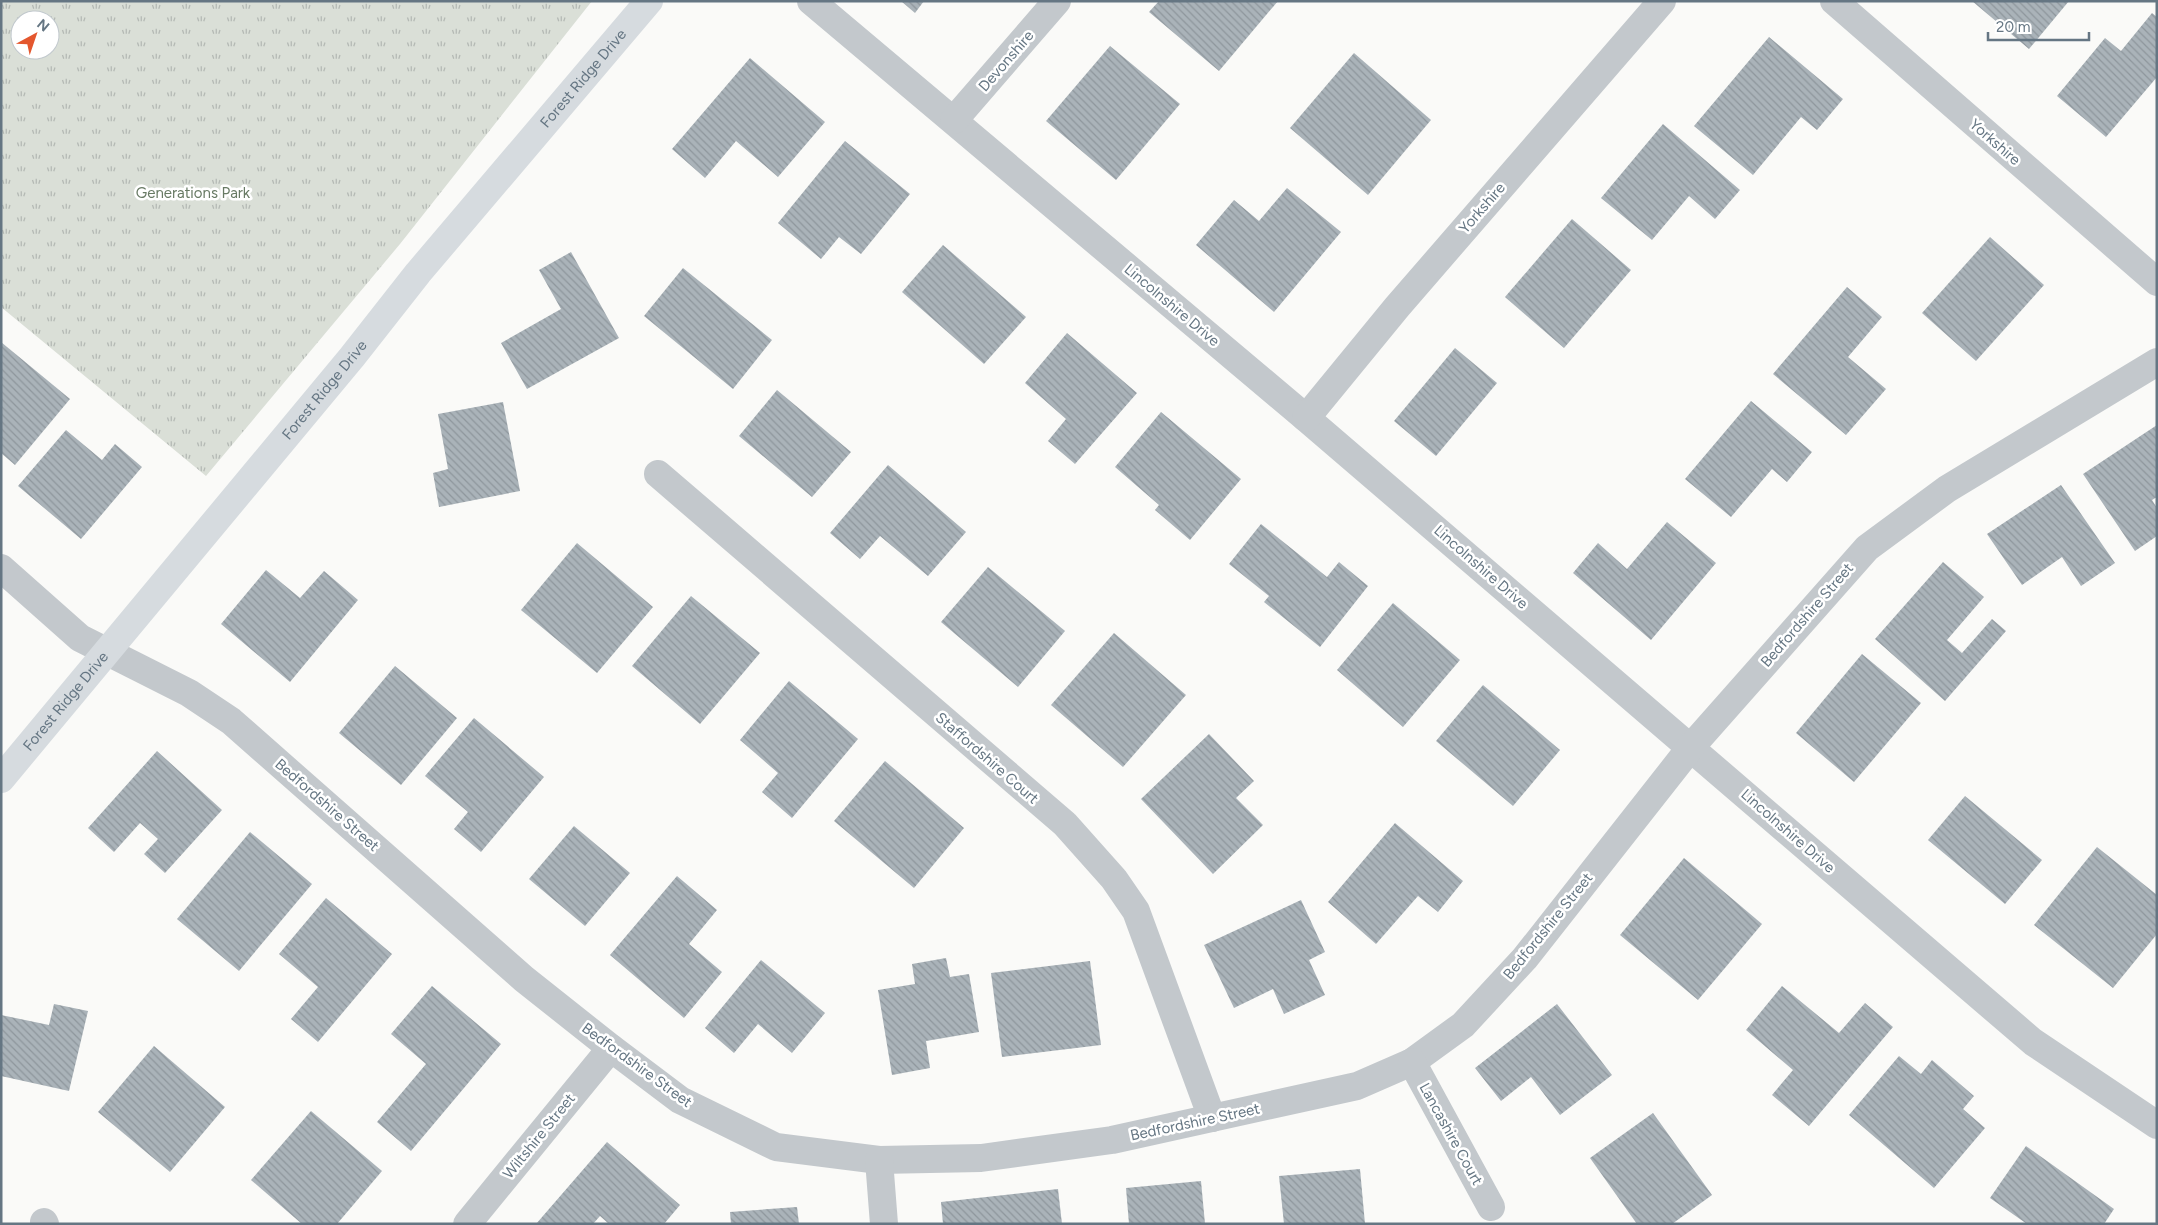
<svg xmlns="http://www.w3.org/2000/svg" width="2158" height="1225" font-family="Figtree,sans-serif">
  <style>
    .grass { fill: url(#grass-tufts); fill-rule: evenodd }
    .building { fill: url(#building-back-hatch) }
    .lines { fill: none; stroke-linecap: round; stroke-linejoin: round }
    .minor { stroke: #c3c8cc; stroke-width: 28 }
    .major { stroke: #d6dbdf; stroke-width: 28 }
    .labels { text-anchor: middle; stroke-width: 5; stroke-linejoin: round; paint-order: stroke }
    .street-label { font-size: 15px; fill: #657683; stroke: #fff }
    .park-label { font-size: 15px; fill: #687a64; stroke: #fff }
  </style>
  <defs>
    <pattern id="grass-tufts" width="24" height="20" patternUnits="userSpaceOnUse" patternTransform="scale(1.25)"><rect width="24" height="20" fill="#dadfd7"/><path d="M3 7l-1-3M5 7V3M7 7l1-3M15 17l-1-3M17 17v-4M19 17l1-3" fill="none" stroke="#b4b9b4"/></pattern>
    <pattern id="building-back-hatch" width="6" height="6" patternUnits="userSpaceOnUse" patternTransform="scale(1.25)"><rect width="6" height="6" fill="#aab3b9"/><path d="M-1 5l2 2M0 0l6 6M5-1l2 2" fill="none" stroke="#8e969c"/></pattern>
  </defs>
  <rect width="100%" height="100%" fill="#fafaf8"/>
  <path class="grass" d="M1 1H592L400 244 206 476 1 307ZM20 20H50V50H20Z"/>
  <g class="building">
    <polygon points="901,1 924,1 915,13"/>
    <polygon points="1159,1 1278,1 1219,71 1149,12"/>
    <polygon points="1972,1 2069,1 2029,49"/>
    <polygon points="2152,13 2157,17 2157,77 2106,137 2057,96 2105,38 2121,51"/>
    <polygon points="1769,37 1843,99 1817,130 1801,117 1753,175 1694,126"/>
    <polygon points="1110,46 1180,104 1116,180 1046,121"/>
    <polygon points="1354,53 1431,120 1368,195 1290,128"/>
    <polygon points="750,58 825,122 778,177 736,141 705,178 672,149"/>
    <polygon points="1663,124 1740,190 1715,219 1689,196 1652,240 1601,198"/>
    <polygon points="845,141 910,194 861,254 839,237 821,259 778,223"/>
    <polygon points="1287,188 1341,232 1274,312 1196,245 1234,200 1259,221"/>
    <polygon points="1572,219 1631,270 1564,348 1505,297"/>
    <polygon points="1990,237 2044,285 1976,361 1922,313"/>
    <polygon points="943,245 1026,317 984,364 902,292"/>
    <polygon points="571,252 619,338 527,389 501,343 561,309 539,270"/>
    <polygon points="683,268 772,340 733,389 644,316"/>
    <polygon points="1847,287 1882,317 1848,357 1886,389 1846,435 1773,374"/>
    <polygon points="1067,333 1137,393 1075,464 1048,441 1066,419 1025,383"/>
    <polygon points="1,342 70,399 15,465 1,453"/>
    <polygon points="1455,348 1497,383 1436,456 1394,421"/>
    <polygon points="777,390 851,452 812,497 739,436"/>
    <polygon points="1751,401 1812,452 1787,482 1772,469 1731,517 1685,479"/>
    <polygon points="503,402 520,491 439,507 433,473 448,469 438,414"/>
    <polygon points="1161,412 1241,479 1190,540 1155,510 1159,505 1115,467"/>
    <polygon points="2157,425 2157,497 2152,500 2157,508 2157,536 2135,551 2083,474"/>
    <polygon points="66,430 102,460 115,444 142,467 81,539 18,486"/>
    <polygon points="888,465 966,532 928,576 880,536 860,559 830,533"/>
    <polygon points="2061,485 2115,563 2081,586 2062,557 2022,585 1987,534"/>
    <polygon points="1667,522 1716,563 1651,640 1573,573 1598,543 1627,569"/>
    <polygon points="1261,524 1327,577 1339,562 1368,586 1320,647 1264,602 1269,596 1229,564"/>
    <polygon points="577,543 653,607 597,673 521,610"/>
    <polygon points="1943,562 1984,597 1947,640 1962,653 1992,619 2006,631 1945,701 1875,639"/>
    <polygon points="988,567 1065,631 1018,687 941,622"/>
    <polygon points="266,570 300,598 324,571 358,600 290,682 221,624"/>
    <polygon points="691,596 760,653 700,724 632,666"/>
    <polygon points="1393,603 1460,660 1403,727 1337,670"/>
    <polygon points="1114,633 1186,695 1123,767 1051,705"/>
    <polygon points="1862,654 1921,703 1854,782 1796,733"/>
    <polygon points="395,666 457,718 401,785 339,733"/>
    <polygon points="789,681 858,739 792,818 762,792 778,773 740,740"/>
    <polygon points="1483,685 1560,750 1513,806 1436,741"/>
    <polygon points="474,718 544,777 481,852 454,829 468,812 425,776"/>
    <polygon points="1209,734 1254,781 1236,798 1263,825 1213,874 1141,799"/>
    <polygon points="157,751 222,810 165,873 144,854 158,839 140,823 114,852 88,828"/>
    <polygon points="885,761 964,828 914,888 834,821"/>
    <polygon points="1965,796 2042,860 2005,904 1928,840"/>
    <polygon points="1395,823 1463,881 1438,912 1418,896 1376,944 1328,902"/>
    <polygon points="574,826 630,873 585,926 529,879"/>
    <polygon points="250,832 312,884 239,971 177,919"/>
    <polygon points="2097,847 2157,895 2157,934 2113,988 2034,925"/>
    <polygon points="1684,858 1762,924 1698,1000 1620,935"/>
    <polygon points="677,876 717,910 689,944 722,972 684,1018 610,955"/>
    <polygon points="326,898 392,954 318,1042 291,1019 318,987 279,954"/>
    <polygon points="1301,900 1325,952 1309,960 1325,995 1284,1014 1273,989 1234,1008 1204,945"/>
    <polygon points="946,958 950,977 969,974 979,1032 926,1041 930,1068 892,1075 878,990 915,984 912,964"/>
    <polygon points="761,960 825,1013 792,1053 758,1024 734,1053 705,1028"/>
    <polygon points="1090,961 1101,1045 1002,1057 991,973"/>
    <polygon points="432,986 501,1044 411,1151 377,1122 426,1064 391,1034"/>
    <polygon points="1782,986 1839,1033 1865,1003 1893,1027 1809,1126 1772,1095 1793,1070 1746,1030"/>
    <polygon points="54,1004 88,1011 69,1091 1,1076 1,1015 49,1025"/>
    <polygon points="1557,1004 1612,1075 1560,1115 1531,1077 1501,1101 1475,1068"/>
    <polygon points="154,1046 225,1107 170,1172 98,1112"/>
    <polygon points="1899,1056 1921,1074 1932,1060 1974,1096 1963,1109 1985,1128 1934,1188 1849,1115"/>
    <polygon points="311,1111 382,1171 337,1224 302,1224 251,1180"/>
    <polygon points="1653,1113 1712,1195 1672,1224 1637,1224 1590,1158"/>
    <polygon points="607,1142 680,1205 664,1224 609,1224 600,1216 593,1224 536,1224"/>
    <polygon points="2026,1146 2114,1209 2104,1224 2027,1224 1990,1198"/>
    <polygon points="1360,1169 1365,1224 1284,1224 1279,1176"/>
    <polygon points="1201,1181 1205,1224 1129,1224 1126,1188"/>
    <polygon points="1058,1189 1062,1224 943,1224 941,1202"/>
    <polygon points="797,1207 799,1224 731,1224 730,1212"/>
  </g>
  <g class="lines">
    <g class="minor">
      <polyline points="811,1 1306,418 2033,1042 2157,1125"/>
      <polyline points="1834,1 2157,282"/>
      <polyline points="954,120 1057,1"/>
      <polyline points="1306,418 1397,307 1662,1"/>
      <polyline points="658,474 1065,824 1114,879 1136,911 1212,1118"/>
      <polyline points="1,568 80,638 189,693 231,721 524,979 611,1048 680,1100 776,1147 879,1160 981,1158 1112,1140 1357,1086 1412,1062 1463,1025 1525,958 1691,747 1867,548 1947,489 2157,362"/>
      <polyline points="1412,1062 1491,1207"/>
      <polyline points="879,1160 884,1224"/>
      <polyline points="44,1222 45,1224"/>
      <polyline points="467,1224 611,1048"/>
    </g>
    <path class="major" id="s1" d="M1 779 352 357 418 273 649 1"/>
  </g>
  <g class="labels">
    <g class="street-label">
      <text transform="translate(1006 61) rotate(-49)" y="5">Devonshire</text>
      <text dy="5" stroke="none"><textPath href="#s1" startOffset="911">Forest Ridge Drive</textPath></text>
      <text transform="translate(1995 142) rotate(41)" y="5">Yorkshire</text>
      <text transform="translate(1482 208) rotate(-49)" y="5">Yorkshire</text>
      <text transform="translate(1172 305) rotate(40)" y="5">Lincolnshire Drive</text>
      <text dy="5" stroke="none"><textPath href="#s1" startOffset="506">Forest Ridge Drive</textPath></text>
      <text transform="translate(1481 567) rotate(41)" y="5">Lincolnshire Drive</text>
      <text transform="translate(1807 615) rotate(-49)" y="5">Bedfordshire Street</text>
      <text dy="5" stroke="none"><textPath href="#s1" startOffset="101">Forest Ridge Drive</textPath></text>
      <text transform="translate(987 758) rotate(41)" y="5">Staffordshire Court</text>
      <text transform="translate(327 805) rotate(41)" y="5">Bedfordshire Street</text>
      <text transform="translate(1788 831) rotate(41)" y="5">Lincolnshire Drive</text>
      <text transform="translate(1548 926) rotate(-51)" y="5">Bedfordshire Street</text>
      <text transform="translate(637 1065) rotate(36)" y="5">Bedfordshire Street</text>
      <text transform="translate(1195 1122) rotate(-12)" y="5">Bedfordshire Street</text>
      <text transform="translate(1451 1134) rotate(61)" y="5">Lancashire Court</text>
      <text transform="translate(539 1136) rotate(-51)" y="5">Wiltshire Street</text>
    </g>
    <g class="park-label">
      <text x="193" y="198">Generations Park</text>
    </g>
  </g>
  <rect width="2158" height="1225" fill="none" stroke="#657683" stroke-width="5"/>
  <g transform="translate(35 35) rotate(40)"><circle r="24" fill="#ffffff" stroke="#c1c8cd"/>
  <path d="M0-4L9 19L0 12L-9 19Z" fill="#e4572e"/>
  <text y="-8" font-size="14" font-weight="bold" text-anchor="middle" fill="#657683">N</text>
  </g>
  <path d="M1988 32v8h101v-8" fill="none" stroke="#657683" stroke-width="2.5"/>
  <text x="1996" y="32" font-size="15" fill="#657683" stroke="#ffffff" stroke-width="4" paint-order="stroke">20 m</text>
</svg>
